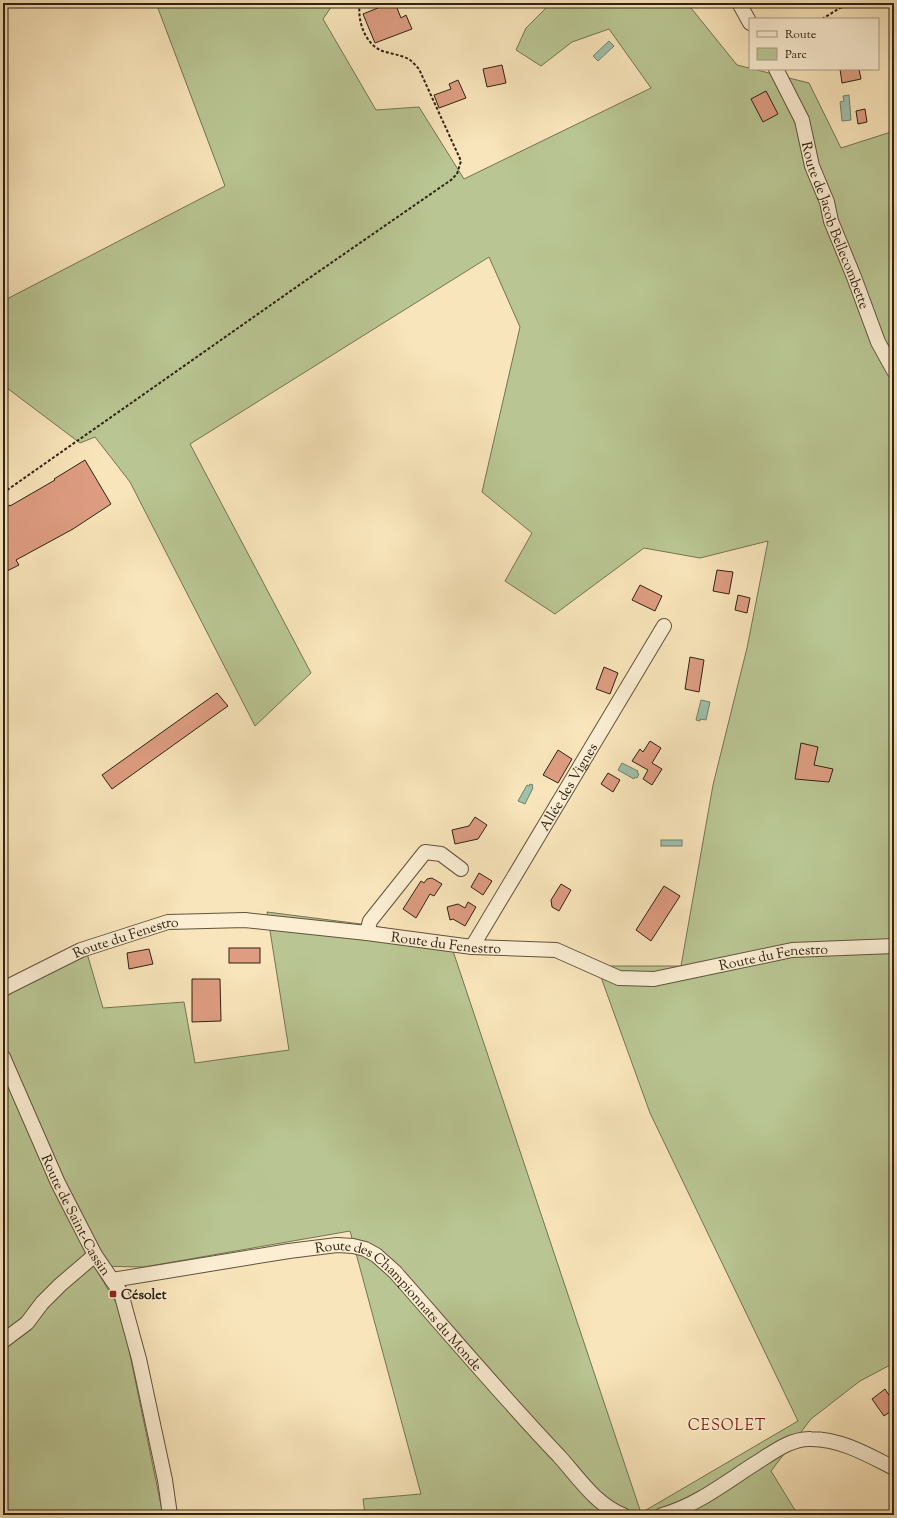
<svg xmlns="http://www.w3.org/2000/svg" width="897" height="1518" font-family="'Sorts Mill Goudy',serif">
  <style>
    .green { fill: #b9c693; stroke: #747452 }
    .water { fill: #9fc0ab; stroke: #73816e }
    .building { fill: #de9d82; stroke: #302212 }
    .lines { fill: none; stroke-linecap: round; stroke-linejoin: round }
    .minor-casing { stroke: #62533c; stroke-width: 16 }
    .path { stroke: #302212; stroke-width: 2; stroke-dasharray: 3 2; stroke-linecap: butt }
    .minor { stroke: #fbeed3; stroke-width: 14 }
    .poi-dot { fill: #8f2418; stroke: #fbeed3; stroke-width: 1.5 }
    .labels { text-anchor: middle; stroke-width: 3; stroke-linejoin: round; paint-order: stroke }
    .street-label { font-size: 14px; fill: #302212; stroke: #fbeed3 }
    .poi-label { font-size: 14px; font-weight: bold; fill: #302212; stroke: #fbeed3; text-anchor: start }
    .neighbourhood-label { font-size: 15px; letter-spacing: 1px; fill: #7a1f14; stroke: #fbeed3 }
  </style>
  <rect width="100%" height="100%" fill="#f9e5bb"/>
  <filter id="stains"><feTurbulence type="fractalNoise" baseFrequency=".005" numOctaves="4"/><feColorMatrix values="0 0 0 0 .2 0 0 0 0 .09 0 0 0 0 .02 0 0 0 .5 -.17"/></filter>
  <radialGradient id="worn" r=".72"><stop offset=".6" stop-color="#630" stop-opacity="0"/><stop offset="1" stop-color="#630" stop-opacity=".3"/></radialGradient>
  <polygon class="green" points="156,3 334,3 323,19 376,110 419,107 464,179 651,88 609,29 572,42 541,66 516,50 526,28 547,7 554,3 687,3 737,65 809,83 841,148 894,131 894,1363 860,1381 811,1419 771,1471 798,1515 365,1515 363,1499 421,1494 350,1231 144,1267 94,1266 121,1311 163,1515 3,1515 3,983 84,943 103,1008 184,1002 195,1063 289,1050 267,912 361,924 449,939 641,1513 798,1421 650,1113 597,966 681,966 713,785 747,648 768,541 700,558 644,548 555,614 505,581 532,533 482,492 520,327 489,257 190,444 311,673 255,726 130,482 95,437 80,443 3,385 3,301 225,186"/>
  <g class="water">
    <polygon points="609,41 614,46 598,61 593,56"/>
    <polygon points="849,95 851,120 842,121 840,102 844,101 843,96"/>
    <polygon points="701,700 710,702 706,720 700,719 700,721 696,720"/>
    <polygon points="622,763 638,771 637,773 639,774 637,778 635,777 634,779 618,770"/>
    <polygon points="530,784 533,785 532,787 533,788 525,804 518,801 527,785 529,786"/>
    <rect x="661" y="840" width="21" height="6"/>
  </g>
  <g class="building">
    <polygon points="390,3 395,3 401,18 406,15 412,29 375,43 363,14"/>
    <polygon points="502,65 506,83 487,87 483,69"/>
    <polygon points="840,69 859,69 861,79 842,83"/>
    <polygon points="458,80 466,98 439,108 434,95 451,89 449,84"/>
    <polygon points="766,91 778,114 763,122 751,99"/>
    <polygon points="865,109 867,122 858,124 856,111"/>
    <polygon points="85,460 111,504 73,529 16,560 19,565 7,571 3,565 3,509 10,505 10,506 55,480 54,479"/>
    <polygon points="717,570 733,572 729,594 713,591"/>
    <polygon points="640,585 662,596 655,611 632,600"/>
    <polygon points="738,595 750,598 747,613 735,610"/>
    <polygon points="690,657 704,660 699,692 685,689"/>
    <polygon points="604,667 618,673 610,694 596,689"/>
    <polygon points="217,693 228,706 112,789 102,775"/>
    <polygon points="650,741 661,748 652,763 662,769 652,785 643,779 648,770 632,761 640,749 643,752"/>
    <polygon points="801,743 818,747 814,765 833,769 829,782 795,779"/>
    <polygon points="558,750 572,759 558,783 543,775"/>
    <polygon points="608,773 620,780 613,792 601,784"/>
    <polygon points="475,817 487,825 478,839 455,844 452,830 469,826"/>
    <polygon points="479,873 492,881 483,895 471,887"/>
    <polygon points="432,878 442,884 434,896 430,894 416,918 403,909 421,881 424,883 427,879"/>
    <polygon points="561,884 571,890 559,911 552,907 551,900"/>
    <polygon points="664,886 680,896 651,941 636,930"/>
    <polygon points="468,902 476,907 465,926 453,919 450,920 447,907 458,904 465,908"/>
    <rect x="229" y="948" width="31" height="15"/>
    <polygon points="149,949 153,964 129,969 127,953"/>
    <polygon points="192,979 220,979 221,1021 192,1022"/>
    <polygon points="885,1389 894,1403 894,1409 884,1416 872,1399"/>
  </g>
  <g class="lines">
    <defs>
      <g id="minor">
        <polyline points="739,3 750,23"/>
        <path id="s1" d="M776 69 802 120 812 166 827 202 831 221 854 277 878 342 894 371"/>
        <polyline points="367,933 370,921 425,852 441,854 461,869"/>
        <path id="s2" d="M472 947 664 626"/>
        <path id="s3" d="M3 989 81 950 168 922 245 920 367 933 472 947 556 950 619 978 654 979 792 950 894 946"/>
        <path id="s4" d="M3 1057 58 1183 95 1255 121 1293 139 1359 165 1480 170 1515"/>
        <path id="s5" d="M112 1280 289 1251 337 1245 353 1246 365 1249 376 1255 395 1272C449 1333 502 1396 559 1456 578 1477 596 1505 623 1515"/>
        <polyline points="3,1341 27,1323 42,1303 60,1285 95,1255"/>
        <path d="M662 1515C696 1506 726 1482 756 1463 772 1453 791 1438 811 1439 841 1439 868 1455 894 1468"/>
      </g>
    </defs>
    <use href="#minor" class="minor-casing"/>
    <g class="path">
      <polyline points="822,19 840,8 865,3"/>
      <path d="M3 493 305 281 451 180 457 174 461 161 419 69C416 66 413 62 410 60 401 54 389 54 380 50 364 42 357 19 360 3"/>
    </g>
    <use href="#minor" class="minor"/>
  </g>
  <rect class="poi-dot" x="109" y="1290" width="8" height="8" rx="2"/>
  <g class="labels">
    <g class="street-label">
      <text dy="5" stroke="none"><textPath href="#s1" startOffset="168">Route de Jacob Bellecombette</textPath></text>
      <text dy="5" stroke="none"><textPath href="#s2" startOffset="187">Allée des Vignes</textPath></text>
      <text dy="5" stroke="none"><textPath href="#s3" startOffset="134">Route du Fenestro</textPath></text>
      <text dy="5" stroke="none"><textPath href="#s3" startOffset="458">Route du Fenestro</textPath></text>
      <text dy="5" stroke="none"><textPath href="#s3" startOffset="794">Route du Fenestro</textPath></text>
      <text dy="5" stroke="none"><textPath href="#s4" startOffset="174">Route de Saint-Cassin</textPath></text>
      <text dy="5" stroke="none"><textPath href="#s5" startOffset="314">Route des Championnats du Monde</textPath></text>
    </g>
    <g class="poi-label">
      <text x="121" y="1299">Césolet</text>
    </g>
    <g class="neighbourhood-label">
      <text x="727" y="1430">CESOLET</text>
    </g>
  </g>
  <rect width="897" height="1518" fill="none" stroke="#f9e5bb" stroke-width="16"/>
  <rect x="4" y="4" width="889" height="1510" fill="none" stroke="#302212" stroke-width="2"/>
  <rect x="8" y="8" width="881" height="1502" fill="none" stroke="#302212"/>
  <rect x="749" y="18" width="130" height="52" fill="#fbeed3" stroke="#aa9c86"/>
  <rect x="757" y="31" width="20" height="6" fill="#fbeed3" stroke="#aa9c86"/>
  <text x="785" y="38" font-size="12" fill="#302212">Route</text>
  <rect x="757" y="48" width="20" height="12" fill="#b9c693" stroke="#aa9c86"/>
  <text x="785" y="58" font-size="12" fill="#302212">Parc</text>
  <rect width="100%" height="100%" filter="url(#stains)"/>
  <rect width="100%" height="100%" fill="url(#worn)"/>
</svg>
